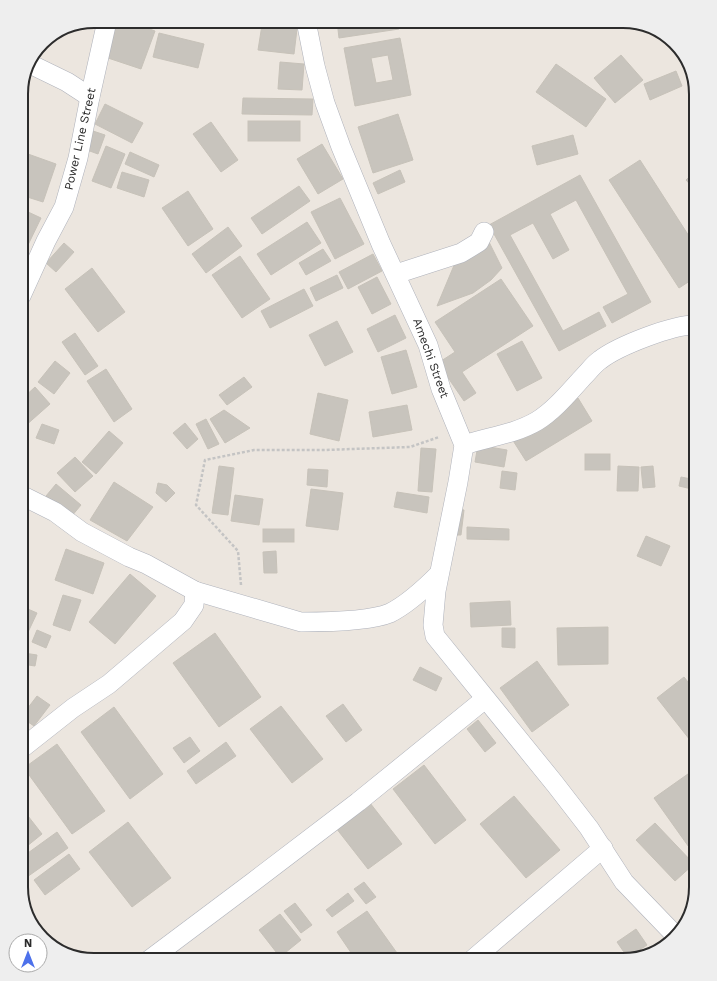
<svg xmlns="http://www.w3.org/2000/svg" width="717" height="981" font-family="'Work Sans',sans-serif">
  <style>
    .building { fill: #c8c4bd; stroke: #c7c2b9; fill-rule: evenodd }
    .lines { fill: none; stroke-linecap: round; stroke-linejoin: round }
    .minor-casing { stroke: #afb2bb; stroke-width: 20 }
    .path { stroke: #c4c4c4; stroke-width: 2.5; stroke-dasharray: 3 2; stroke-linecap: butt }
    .minor { stroke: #fff; stroke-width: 19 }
    .labels { text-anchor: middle; stroke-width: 3; stroke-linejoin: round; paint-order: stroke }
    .street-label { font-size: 12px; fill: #2c2c2c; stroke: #fff }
    .rim { fill: none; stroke: #2c2c2c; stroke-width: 2 }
  </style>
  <rect width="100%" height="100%" fill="#ece6df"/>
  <g class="building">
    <polygon points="118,21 128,21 155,31 141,69 105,57"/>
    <polygon points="337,21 398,21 399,29 339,38"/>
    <polygon points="262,25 297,29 294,54 258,50"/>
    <polygon points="159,33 204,44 198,68 153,57"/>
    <path d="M400 38 411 95 355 106 344 48ZM388 55 393 80 376 83 371 58Z"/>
    <polygon points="621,55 643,80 615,103 594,78"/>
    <polygon points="280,62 304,64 302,90 278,89"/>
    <polygon points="556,64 606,99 586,127 536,92"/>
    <polygon points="676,71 682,86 650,100 644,84"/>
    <polygon points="243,98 313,99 312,115 242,114"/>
    <polygon points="105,104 143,123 132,143 95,124"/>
    <polygon points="398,114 413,160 373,173 358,127"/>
    <rect x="248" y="121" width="52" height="20"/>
    <polygon points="211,122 238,160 221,172 193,134"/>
    <polygon points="93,131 105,135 98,154 87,150"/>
    <polygon points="573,135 578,154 537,165 532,146"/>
    <polygon points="322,144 343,179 318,194 297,159"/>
    <polygon points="106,146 125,154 111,188 92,181"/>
    <polygon points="130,152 159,165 154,177 125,164"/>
    <polygon points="28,154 56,164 43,202 21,195 21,175"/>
    <polygon points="640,160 696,247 696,277 679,288 609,180"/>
    <polygon points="400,170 405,182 378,194 373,183"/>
    <polygon points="696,171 696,191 686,180"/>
    <polygon points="122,172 149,180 144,197 117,188"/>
    <polygon points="580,175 651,302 612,323 603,307 628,294 576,200 550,214 569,250 553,259 533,223 510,235 563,331 599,312 606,326 559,351 489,225"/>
    <polygon points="299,186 310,201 262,234 251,218"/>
    <polygon points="188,191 213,229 188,246 162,208"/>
    <polygon points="340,198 364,244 335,259 311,212"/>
    <polygon points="26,211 41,218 27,247 21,244 21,222"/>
    <polygon points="307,222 321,243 271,275 257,254"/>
    <polygon points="228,227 242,246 206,273 192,254"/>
    <polygon points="484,232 502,268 491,280 473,293 437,306 455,263"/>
    <polygon points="64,243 74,252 56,272 46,263"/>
    <polygon points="323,249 331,261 306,275 299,263"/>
    <polygon points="373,254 382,271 348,289 339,272"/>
    <polygon points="240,256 270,299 242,318 212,275"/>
    <polygon points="92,268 125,312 98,332 65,289"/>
    <polygon points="337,275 343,288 316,301 310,288"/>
    <polygon points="377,277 391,304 372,314 358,287"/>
    <polygon points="501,279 533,326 462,372 476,393 464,401 438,363 455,352 435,322"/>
    <polygon points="304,289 313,306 270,328 261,311"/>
    <polygon points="395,315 406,338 378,352 367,329"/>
    <polygon points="337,321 353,352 325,366 309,335"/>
    <polygon points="75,333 98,366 85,375 62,342"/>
    <polygon points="522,341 542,378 517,391 497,354"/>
    <polygon points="406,350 417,387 392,394 381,357"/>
    <polygon points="55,361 70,373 54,394 38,382"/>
    <polygon points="106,369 132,409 114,422 87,381"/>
    <polygon points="244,377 252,387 227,405 219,395"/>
    <polygon points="35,387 50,404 24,427 21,424 21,400"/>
    <polygon points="318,393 348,400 339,441 310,434"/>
    <polygon points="578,398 592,421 526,461 512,439"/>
    <polygon points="407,405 412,430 373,437 369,412"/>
    <polygon points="224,410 250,428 225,443 210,419"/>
    <polygon points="206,419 219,444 208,449 196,424"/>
    <polygon points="185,423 198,439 187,449 173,433"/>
    <polygon points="42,424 59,430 54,444 36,438"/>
    <polygon points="109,431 123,443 96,474 82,462"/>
    <polygon points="696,444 696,467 691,466"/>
    <polygon points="478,445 507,450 504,467 475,462"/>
    <polygon points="421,448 436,449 432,492 418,491"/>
    <rect x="585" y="454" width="25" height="16"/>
    <polygon points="75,457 93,476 75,492 57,473"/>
    <polygon points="219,466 234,468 228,515 212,513"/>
    <polygon points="618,466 639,467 638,491 617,491"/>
    <polygon points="653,466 655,487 643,488 641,467"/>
    <polygon points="308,469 328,470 327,487 307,485"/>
    <polygon points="502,471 517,473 515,490 500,488"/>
    <polygon points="681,477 696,480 696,490 679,486"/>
    <polygon points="114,482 153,507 127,541 90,520"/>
    <polygon points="158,483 167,485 175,493 166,502 156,493"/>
    <polygon points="56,484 81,505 71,517 46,496"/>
    <polygon points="311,489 343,493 338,530 306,526"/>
    <polygon points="397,492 429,497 427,513 394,507"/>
    <polygon points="235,495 263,499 259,525 231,521"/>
    <polygon points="456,509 464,510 461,535 454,535"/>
    <polygon points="467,527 509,529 509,540 467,539"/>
    <rect x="263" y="529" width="31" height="13"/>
    <polygon points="646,536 670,546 661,566 637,556"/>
    <polygon points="66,549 104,563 93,594 55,580"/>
    <polygon points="276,551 277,573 264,573 263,552"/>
    <polygon points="130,574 156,596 115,644 89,622"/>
    <polygon points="63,595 81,600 70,631 53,625"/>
    <polygon points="510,601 511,625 471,627 470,603"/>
    <polygon points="21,606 37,613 21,647"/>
    <polygon points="608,627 608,664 558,665 557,628"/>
    <polygon points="502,628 515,628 515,648 502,647"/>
    <polygon points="37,630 51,636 46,648 32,642"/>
    <polygon points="215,633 261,697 219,727 173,663"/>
    <polygon points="24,653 37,655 35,666 22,664"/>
    <polygon points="537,661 569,705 532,732 500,688"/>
    <polygon points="420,667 442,678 436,691 413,680"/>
    <polygon points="684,677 696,692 696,735 690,740 657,698"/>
    <polygon points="37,696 50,705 34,726 21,717"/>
    <polygon points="343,704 362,730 346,742 326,716"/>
    <polygon points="281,706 323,759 292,783 250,729"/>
    <polygon points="114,707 163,774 130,799 81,732"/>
    <polygon points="478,720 496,743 485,752 467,729"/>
    <polygon points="190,737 200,751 184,763 173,748"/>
    <polygon points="226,742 236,756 196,784 187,771"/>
    <polygon points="57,744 105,811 72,834 24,768"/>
    <polygon points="424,765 466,820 435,844 393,789"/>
    <polygon points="695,769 696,770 696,857 654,798"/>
    <polygon points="514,796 560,850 526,878 480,824"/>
    <polygon points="370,803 402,844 368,869 336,828"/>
    <polygon points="21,807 42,834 21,851"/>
    <polygon points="128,822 171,878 132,907 89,852"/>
    <polygon points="655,823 694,864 675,881 636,840"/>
    <polygon points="57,832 68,848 27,877 21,868 21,858"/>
    <polygon points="69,854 80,869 45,895 34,880"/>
    <polygon points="364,882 376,897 366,904 354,889"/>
    <polygon points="348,893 354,901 332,917 326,910"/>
    <polygon points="295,903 312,925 301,933 284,911"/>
    <polygon points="367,911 402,960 356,960 337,932"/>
    <polygon points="280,914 301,940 280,957 259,930"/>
    <polygon points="636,929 647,945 628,958 617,942"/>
  </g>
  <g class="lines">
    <defs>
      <g id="minor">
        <polyline points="306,21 315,66 325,103 341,147 381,244 428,345 441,389 464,445 458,482 436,591 433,625 435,636 555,784 589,828 624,882 675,935"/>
        <polyline points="28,63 67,82 90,97"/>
        <polyline points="396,274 461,253 479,242 484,232"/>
        <polyline points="21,296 46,241 64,207 78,158 90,97 107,21"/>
        <path d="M464 445C488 437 515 434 537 421 555 410 570 391 585 375 590 370 594 364 600 360 618 346 674 324 696 325"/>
        <path d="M21 495 55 512 82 532 129 557 146 564 195 591 301 622C323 622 371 621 390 613 406 605 426 587 439 574"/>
        <polyline points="21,749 73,708 109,684 183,621 194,605 195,591"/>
        <polyline points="149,960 253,882 358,802 485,699"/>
        <polyline points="472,960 603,848"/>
      </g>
    </defs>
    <use href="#minor" class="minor-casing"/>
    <polyline class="path" points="241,585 238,551 196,505 205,460 254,450 324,450 410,447 439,437"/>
    <use href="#minor" class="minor"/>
  </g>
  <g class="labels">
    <g class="street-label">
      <text transform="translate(80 139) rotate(-77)" y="4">Power Line Street</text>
      <text transform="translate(431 358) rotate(70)" y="4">Amechi Street</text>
    </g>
  </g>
  <path d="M0 0H717V981H0ZM94 28H623A66 66 0 0 1 689 94V887A66 66 0 0 1 623 953H94A66 66 0 0 1 28 887V94A66 66 0 0 1 94 28Z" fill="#eee" fill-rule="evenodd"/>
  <path class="rim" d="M94 28H623A66 66 0 0 1 689 94V887A66 66 0 0 1 623 953H94A66 66 0 0 1 28 887V94A66 66 0 0 1 94 28Z"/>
  <g transform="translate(28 953)"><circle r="19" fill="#ffffff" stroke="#ababab"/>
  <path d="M0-3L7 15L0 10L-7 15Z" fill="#4d71eb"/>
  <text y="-6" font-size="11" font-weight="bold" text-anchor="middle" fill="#2c2c2c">N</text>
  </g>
</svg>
